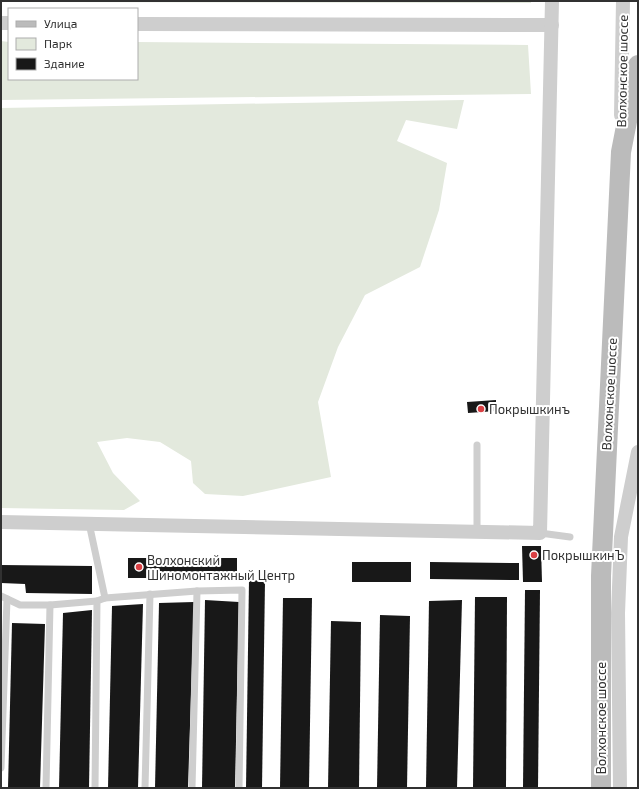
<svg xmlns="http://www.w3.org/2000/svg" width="639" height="789" font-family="'Exo 2',sans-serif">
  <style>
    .green { fill: #e3e9dd }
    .building { fill: #181818 }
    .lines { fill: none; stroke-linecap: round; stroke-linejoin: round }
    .lane { stroke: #cecece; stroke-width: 7 }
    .street { stroke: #cecece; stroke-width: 14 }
    .secondary { stroke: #bbb; stroke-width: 20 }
    .poi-dot { fill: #da4044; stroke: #fff; stroke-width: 1.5 }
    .labels { text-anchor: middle; stroke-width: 4; stroke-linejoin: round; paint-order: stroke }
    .street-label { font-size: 13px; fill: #313131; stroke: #fff }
    .poi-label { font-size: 13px; fill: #313131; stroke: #fff; text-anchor: start }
  </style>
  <rect width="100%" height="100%" fill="#fff"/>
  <g class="green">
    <polygon points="1,1 531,1 531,3 1,2"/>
    <polygon points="1,41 9,42 9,79 137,79 137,42 528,45 531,94 1,100"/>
    <polygon points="464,100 457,129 406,120 397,141 447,163 439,210 420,267 365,295 338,347 318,402 331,477 243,496 205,494 193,483 191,461 160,442 127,438 97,442 113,473 140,501 124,510 1,508 1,108"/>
  </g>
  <g class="building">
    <polygon points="496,400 496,411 468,413 467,402"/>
    <polygon points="522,546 541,546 542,582 523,582"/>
    <rect x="128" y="558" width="109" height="20"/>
    <rect x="352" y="562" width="59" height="20"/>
    <polygon points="430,562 519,563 519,580 430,579"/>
    <polygon points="1,565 92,566 92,594 26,593 25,584 1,583"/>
    <polygon points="249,580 265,581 262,788 246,788"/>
    <polygon points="525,590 540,590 538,788 523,788"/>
    <polygon points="475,597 507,597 506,788 473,788"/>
    <polygon points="283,598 312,598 309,788 280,788"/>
    <polygon points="205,600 239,602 235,788 202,788"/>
    <polygon points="462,600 457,788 426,788 429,601"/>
    <polygon points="194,602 188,788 155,788 159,603"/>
    <polygon points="143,604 138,788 108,788 112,606"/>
    <polygon points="92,610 89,788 59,788 63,613"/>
    <polygon points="380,615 410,616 407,788 377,788"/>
    <polygon points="331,621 361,622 359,788 328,788"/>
    <polygon points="12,623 45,624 40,788 8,788"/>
  </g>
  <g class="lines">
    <g class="lane">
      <polyline points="89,523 105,598 97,601 95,788"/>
      <polyline points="477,531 477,445"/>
      <polyline points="540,533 570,537"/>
      <polyline points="1,596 20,605 50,605 97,601"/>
      <polyline points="105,598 197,591 242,590 239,788"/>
      <polyline points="1,768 7,599"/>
      <polyline points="46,788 50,605"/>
      <polyline points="145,788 150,594"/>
      <polyline points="192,788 197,591"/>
    </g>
    <g class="street">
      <polyline points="1,23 9,23"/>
      <polyline points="137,24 552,25"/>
      <polyline points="621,115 623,1"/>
      <polyline points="1,522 540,533 552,1"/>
      <polyline points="620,788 618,613 621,537 638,452"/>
    </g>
    <polyline class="secondary" points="601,788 601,576 621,152 638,65"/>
  </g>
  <g class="poi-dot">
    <circle cx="481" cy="409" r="4"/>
    <circle cx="534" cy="555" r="4"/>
    <circle cx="139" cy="567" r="4"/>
  </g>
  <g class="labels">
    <g class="street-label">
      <text transform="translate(622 71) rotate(-89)" y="5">Волхонское шоссе</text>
      <text transform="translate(609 394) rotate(-87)" y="5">Волхонское шоссе</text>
      <text transform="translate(601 718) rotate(-90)" y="5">Волхонское шоссе</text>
    </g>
    <g class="poi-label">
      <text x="489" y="414">Покрышкинъ</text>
      <text x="542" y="560">ПокрышкинЪ</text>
      <text x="147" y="565">Волхонский<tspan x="147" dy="15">Шиномонтажный Центр</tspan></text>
    </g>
  </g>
  <rect width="639" height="789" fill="none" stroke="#313131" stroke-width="4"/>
  <rect x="8" y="8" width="130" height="72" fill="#ffffff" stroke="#adadad"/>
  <rect x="16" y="21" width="20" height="6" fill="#bbbbbb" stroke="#adadad"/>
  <text x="44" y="28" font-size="12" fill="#313131">Улица</text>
  <rect x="16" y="38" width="20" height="12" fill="#e3e9dd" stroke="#adadad"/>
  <text x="44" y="48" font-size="12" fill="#313131">Парк</text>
  <rect x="16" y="58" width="20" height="12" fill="#181818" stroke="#adadad"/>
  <text x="44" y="68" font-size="12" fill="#313131">Здание</text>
</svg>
